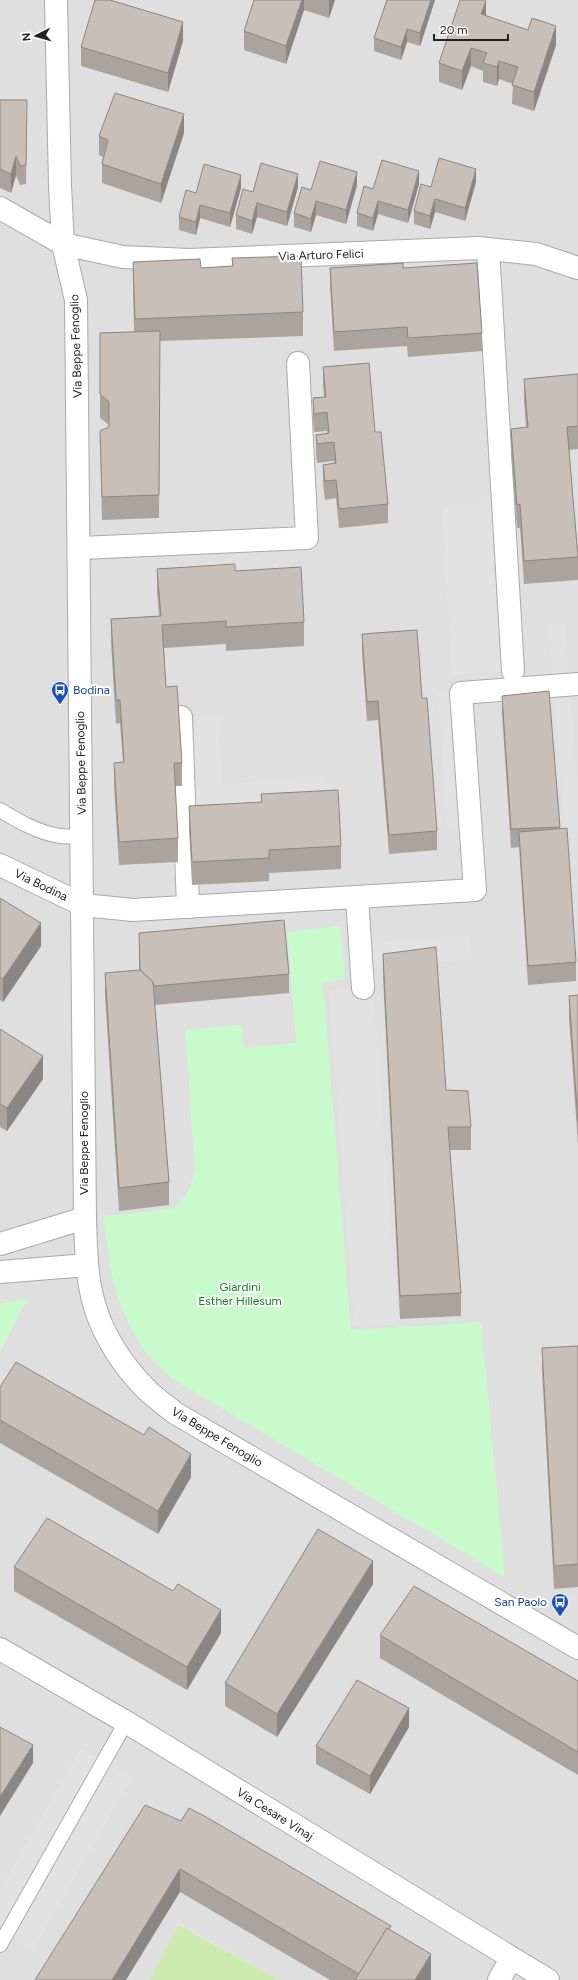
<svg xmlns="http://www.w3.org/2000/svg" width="578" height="1980" font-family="Figtree,sans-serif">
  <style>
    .residential { fill: #e0dfdf }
    .grass { fill: #cdebb0 }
    .park { fill: #c8facc }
    .parking { fill: #e2e2e2 }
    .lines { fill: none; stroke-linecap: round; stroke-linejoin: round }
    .lane-casing { stroke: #a9a9a9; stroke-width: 16 }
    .street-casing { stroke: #a9a9a9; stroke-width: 24 }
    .lane { stroke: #fff; stroke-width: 14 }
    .street { stroke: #fff; stroke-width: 22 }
    .wall { fill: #aba49e }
    .shaded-wall { fill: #8b8681 }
    .building { fill: #c7bfb8; stroke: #8b8681 }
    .labels { text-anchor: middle; stroke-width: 4; stroke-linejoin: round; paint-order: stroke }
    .street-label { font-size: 12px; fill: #222; stroke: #fff }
    .transit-label { font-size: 12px; fill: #164399; stroke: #fff; text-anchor: start }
    .park-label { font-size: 12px; fill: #0c8416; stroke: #fff }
  </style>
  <rect width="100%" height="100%" fill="#f2efe9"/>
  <polygon class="residential" points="0,0 578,0 578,1980 280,1980 180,1925 149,1980 0,1980"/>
  <polygon class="grass" points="179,1925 280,1980 149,1980"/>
  <g class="park">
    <path d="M340 926 345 979 323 983 351 1330 481 1322 505 1577 171 1378C163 1370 154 1363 147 1354 114 1308 110 1271 104 1216L172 1209C187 1199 191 1186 195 1169L185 1030 241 1025 244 1048 296 1043 287 932Z"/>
    <polygon points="28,1298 0,1352 0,1304"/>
  </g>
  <g class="parking">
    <polygon points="502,502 513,671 452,674 442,506"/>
    <polygon points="565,623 578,795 578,831 565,832 549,624"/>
    <polygon points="461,690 471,827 448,829 438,691"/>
    <polygon points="218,715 222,785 327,775 328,809 185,819 181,717"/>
    <polygon points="469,935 472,959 362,969 360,945"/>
    <polygon points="373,987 398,1324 354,1327 329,991"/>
    <polygon points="81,1748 132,1777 33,1950 0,1931 0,1890"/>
  </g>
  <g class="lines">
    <defs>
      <g id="lane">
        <path d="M0 810C18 821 39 833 60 836 67 837 75 836 82 836"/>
        <polyline points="0,1945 126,1722"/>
      </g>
      <g id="street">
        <path d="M56 0 60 186 63 244 76 300 85 1218C86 1248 86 1278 95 1307 104 1337 124 1367 146 1389 155 1398 165 1405 175 1413L578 1648"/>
        <polyline points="0,208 63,244 123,257 189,260 479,248 536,254 578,268"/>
        <polyline points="488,249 513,671"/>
        <polyline points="80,548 307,538 298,363"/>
        <polyline points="181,717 188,907"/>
        <polyline points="0,865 83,905 133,910 475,890 461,693 578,684"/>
        <polyline points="357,898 363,988"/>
        <polyline points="0,1244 85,1218"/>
        <polyline points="0,1272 87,1265"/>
        <polyline points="0,1649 126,1722 548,1980"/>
        <polyline points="499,1980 511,1959"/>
      </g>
    </defs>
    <use href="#lane" class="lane-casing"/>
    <use href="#street" class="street-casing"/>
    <use href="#lane" class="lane"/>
    <use href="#street" class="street"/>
  </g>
  <g class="wall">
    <polygon points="254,0 335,0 329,18 304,10 286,64 244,50 244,31"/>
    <polygon points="387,0 435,0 420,46 407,42 401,60 374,51 374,38"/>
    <polygon points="486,16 556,45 534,111 512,104 513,84 499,79 497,86 483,82 483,71 471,66 462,90 439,82 439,63"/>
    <polygon points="183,41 168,92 81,66 81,47"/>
    <polygon points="0,100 27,119 26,184 20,185 16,175 11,193 0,188"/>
    <polygon points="184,133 161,203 102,183 102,164 103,157 99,155 99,136"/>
    <polygon points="476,182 465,221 435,212 430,229 414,224 414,211 431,187"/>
    <polygon points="419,184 408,223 378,214 373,231 357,226 357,213 373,189"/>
    <polygon points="357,185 346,224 316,215 311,232 294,227 294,213 311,190"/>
    <polygon points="298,187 287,226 257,217 252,234 236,229 236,215 253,192"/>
    <polygon points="241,188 230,227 200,218 196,235 179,230 179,217 196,193"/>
    <polygon points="232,258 303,312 303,336 160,341 159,518 102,520 100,431 109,427 109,425 100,418 100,333 134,332 133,285 133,262 201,268 232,266"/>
    <polygon points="330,268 403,268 482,333 482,351 408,357 407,346 334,351 330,286"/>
    <polygon points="323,367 375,432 388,504 388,523 339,528 336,498 325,500 323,483 323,465 334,463 334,461 317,463 316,453 316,435 327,433 327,431 314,432 313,417 313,398 324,397 323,386"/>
    <polygon points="578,374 578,449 569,450 578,557 578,580 524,584 520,528 517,528 511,452 511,429 526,427 524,402 524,379"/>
    <polygon points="157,569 235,571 304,622 304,646 226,651 226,644 164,648 166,687 182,763 182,786 175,786 178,838 178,862 119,865 114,786 114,763 123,762 120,723 116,724 111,643 111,619 159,616 157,592"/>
    <polygon points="362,634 422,698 437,831 437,850 389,854 378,720 367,721 362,653"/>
    <polygon points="549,691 560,829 576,962 576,981 528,985 519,847 511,848 502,714 502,696"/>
    <polygon points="261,794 341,846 341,869 269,873 269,881 192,885 189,829 189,806 261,802"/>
    <polygon points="0,898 41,946 3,1002 0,1000"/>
    <polygon points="139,933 289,974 289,993 155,1005 169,1182 169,1205 119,1211 105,996 105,973 139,970"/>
    <polygon points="383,954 446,1090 471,1127 471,1150 450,1150 461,1293 461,1316 400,1319 383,977"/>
    <polygon points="578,995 578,1145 569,1019 569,996"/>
    <polygon points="0,1029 43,1079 7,1131 0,1127"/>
    <polygon points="578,1346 578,1587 554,1589 542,1371 542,1348"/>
    <polygon points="0,1387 191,1477 158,1534 0,1443"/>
    <polygon points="14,1567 173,1591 221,1633 187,1690 14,1591"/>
    <polygon points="373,1584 277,1737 225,1706 225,1683"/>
    <polygon points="380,1635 578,1681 578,1775 380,1658"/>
    <polygon points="409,1727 370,1794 316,1764 316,1746"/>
    <polygon points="145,1805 391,1930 431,1980 330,1980 180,1892"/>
  </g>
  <g class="shaded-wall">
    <polygon points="302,0 304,0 304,10 286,64 286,46"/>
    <polygon points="329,0 335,0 329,18"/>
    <polygon points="431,0 435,0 420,46 420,33"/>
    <polygon points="486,1 486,19 481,14"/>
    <polygon points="183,22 183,41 168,92 168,73"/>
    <polygon points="556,26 556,45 534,111 534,92"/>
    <polygon points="407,29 407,42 401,60 401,47"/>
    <polygon points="471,48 471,66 462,90 462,71"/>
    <polygon points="499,61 499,79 497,86 497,67"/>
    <polygon points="184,114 184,133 161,203 161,184"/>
    <polygon points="16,156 16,175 11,193 11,174"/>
    <polygon points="476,169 476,182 465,221 465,208"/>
    <polygon points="419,171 419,184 408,223 408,210"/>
    <polygon points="357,172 357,185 346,224 346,210"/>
    <polygon points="298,174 298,187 287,226 287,212"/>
    <polygon points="241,175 241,188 230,227 230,213"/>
    <polygon points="435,199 435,212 430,229 430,216"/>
    <polygon points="316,201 316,215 311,232 311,219"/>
    <polygon points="378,201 378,214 373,231 373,218"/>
    <polygon points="257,203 257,217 252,234 252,221"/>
    <polygon points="200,205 200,218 196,235 196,222"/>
    <polygon points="41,923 41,946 3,1002 3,979"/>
    <polygon points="43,1056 43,1079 7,1131 7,1108"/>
    <polygon points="191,1454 191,1477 158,1534 158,1511"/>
    <polygon points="373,1561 373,1584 277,1737 277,1714"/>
    <polygon points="221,1610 221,1633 187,1690 187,1667"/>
    <polygon points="409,1708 409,1727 370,1794 370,1776"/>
    <polygon points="33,1745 33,1763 0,1816 0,1797"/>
    <polygon points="180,1869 180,1892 126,1980 112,1980"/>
    <polygon points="431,1954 431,1980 415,1980"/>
  </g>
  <g class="building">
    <polygon points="95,0 110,0 183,22 168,73 81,47"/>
    <polygon points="254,0 302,0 286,46 244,31"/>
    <polygon points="387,0 431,0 420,33 407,29 401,47 374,38"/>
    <polygon points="460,0 484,0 486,1 481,14 528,30 532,18 556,26 534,92 512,85 518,67 499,61 497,67 483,63 487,53 471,48 462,71 439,63"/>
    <polygon points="115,93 184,114 161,184 102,164 108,140 99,136"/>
    <polygon points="0,100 27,100 26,165 20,166 16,156 11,174 0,169"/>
    <polygon points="439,158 476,169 465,208 435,199 430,216 414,211 421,184 431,187"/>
    <polygon points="382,160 419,171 408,210 378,201 373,218 357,213 364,186 373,189"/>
    <polygon points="320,161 357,172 346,210 316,201 311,219 294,213 302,187 311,190"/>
    <polygon points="261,163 298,174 287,212 257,203 252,221 236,215 243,189 253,192"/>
    <polygon points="204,164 241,175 230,213 200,205 196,222 179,217 186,190 196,193"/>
    <polygon points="301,256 303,312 135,319 133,262 200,259 201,268 233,266 232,258"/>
    <polygon points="403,263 403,268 477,263 482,333 408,338 407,327 334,332 330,268"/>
    <polygon points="160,331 159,495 102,497 100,431 109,427 109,402 100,394 100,333"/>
    <polygon points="369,363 375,432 381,432 388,504 339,509 336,480 325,481 323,465 336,463 334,442 317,444 316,435 329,433 327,412 314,414 313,398 326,397 323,367"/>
    <polygon points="578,374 578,426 567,427 578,557 524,561 520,504 517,505 511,429 528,427 524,379"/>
    <polygon points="235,564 235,571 301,567 304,622 226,627 226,621 162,625 166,687 177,686 182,763 174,763 178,838 119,842 114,763 124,762 120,700 116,700 111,619 161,616 157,569"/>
    <polygon points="417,630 422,698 427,698 437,831 389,835 378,701 367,702 362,634"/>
    <polygon points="549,691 560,827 511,829 502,696"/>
    <polygon points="338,790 341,846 269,850 269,858 192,862 189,806 262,802 261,794"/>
    <polygon points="567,828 576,962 528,966 519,832"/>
    <polygon points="0,898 41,923 3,979 0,977"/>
    <polygon points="284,920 289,974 154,986 153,982 140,970 139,933"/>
    <polygon points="436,947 446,1090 468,1091 471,1127 448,1127 461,1293 400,1296 383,954"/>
    <polygon points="140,970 153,982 169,1182 119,1188 105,973"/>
    <polygon points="578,995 578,1122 569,996"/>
    <polygon points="0,1029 43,1056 7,1108 0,1104"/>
    <polygon points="578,1346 578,1564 554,1566 542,1348"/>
    <polygon points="16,1362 144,1435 149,1427 191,1454 158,1511 0,1420 0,1387"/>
    <polygon points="47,1518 173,1591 178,1584 221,1610 187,1667 14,1567"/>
    <polygon points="318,1529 373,1561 277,1714 225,1683"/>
    <polygon points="414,1586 578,1681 578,1752 380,1635"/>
    <polygon points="357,1680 409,1708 370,1776 316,1746"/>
    <polygon points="0,1727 33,1745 0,1797"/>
    <polygon points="145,1805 181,1821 189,1808 208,1818 391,1926 389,1929 387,1928 359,1974 180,1869 112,1980 35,1980"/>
    <polygon points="387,1928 431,1954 415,1980 355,1980"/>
  </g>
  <defs>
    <symbol id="bus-pin" viewBox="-11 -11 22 30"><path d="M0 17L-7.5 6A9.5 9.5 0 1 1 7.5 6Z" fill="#1a4fb4" stroke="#fff"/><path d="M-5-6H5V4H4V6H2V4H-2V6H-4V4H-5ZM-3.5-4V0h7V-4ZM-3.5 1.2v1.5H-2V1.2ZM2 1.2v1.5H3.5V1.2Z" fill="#fff"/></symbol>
  </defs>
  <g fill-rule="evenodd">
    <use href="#bus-pin" x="50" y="680" width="20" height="27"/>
    <use href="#bus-pin" x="550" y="1592" width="20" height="27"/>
  </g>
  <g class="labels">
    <g class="street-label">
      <text transform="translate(321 255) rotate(-2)" y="4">Via Arturo Felici</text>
      <text transform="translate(76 346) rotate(-92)" y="4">Via Beppe Fenoglio</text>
      <text transform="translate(81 763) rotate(-91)" y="4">Via Beppe Fenoglio</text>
      <text transform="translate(41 885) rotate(26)" y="4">Via Bodina</text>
      <text transform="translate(84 1143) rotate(-90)" y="4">Via Beppe Fenoglio</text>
      <text transform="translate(217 1437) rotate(31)" y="4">Via Beppe Fenoglio</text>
      <text transform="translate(275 1814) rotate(32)" y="4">Via Cesare Vinaj</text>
    </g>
    <g class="transit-label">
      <text x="73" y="694">Bodina</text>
      <text x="547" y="1606" text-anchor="end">San Paolo</text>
    </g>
    <g class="park-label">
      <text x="240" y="1291">Giardini<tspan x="240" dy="14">Esther Hillesum</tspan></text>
    </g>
  </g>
  <g transform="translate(36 36) rotate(264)" stroke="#ffffff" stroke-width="3" paint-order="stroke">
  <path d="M0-3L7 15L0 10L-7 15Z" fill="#222222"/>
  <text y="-6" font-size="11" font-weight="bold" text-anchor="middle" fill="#222222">N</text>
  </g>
  <path d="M434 34v6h74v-6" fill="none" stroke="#222222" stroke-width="2"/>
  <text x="440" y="34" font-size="12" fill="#222222" stroke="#ffffff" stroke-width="3" paint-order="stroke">20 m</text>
</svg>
